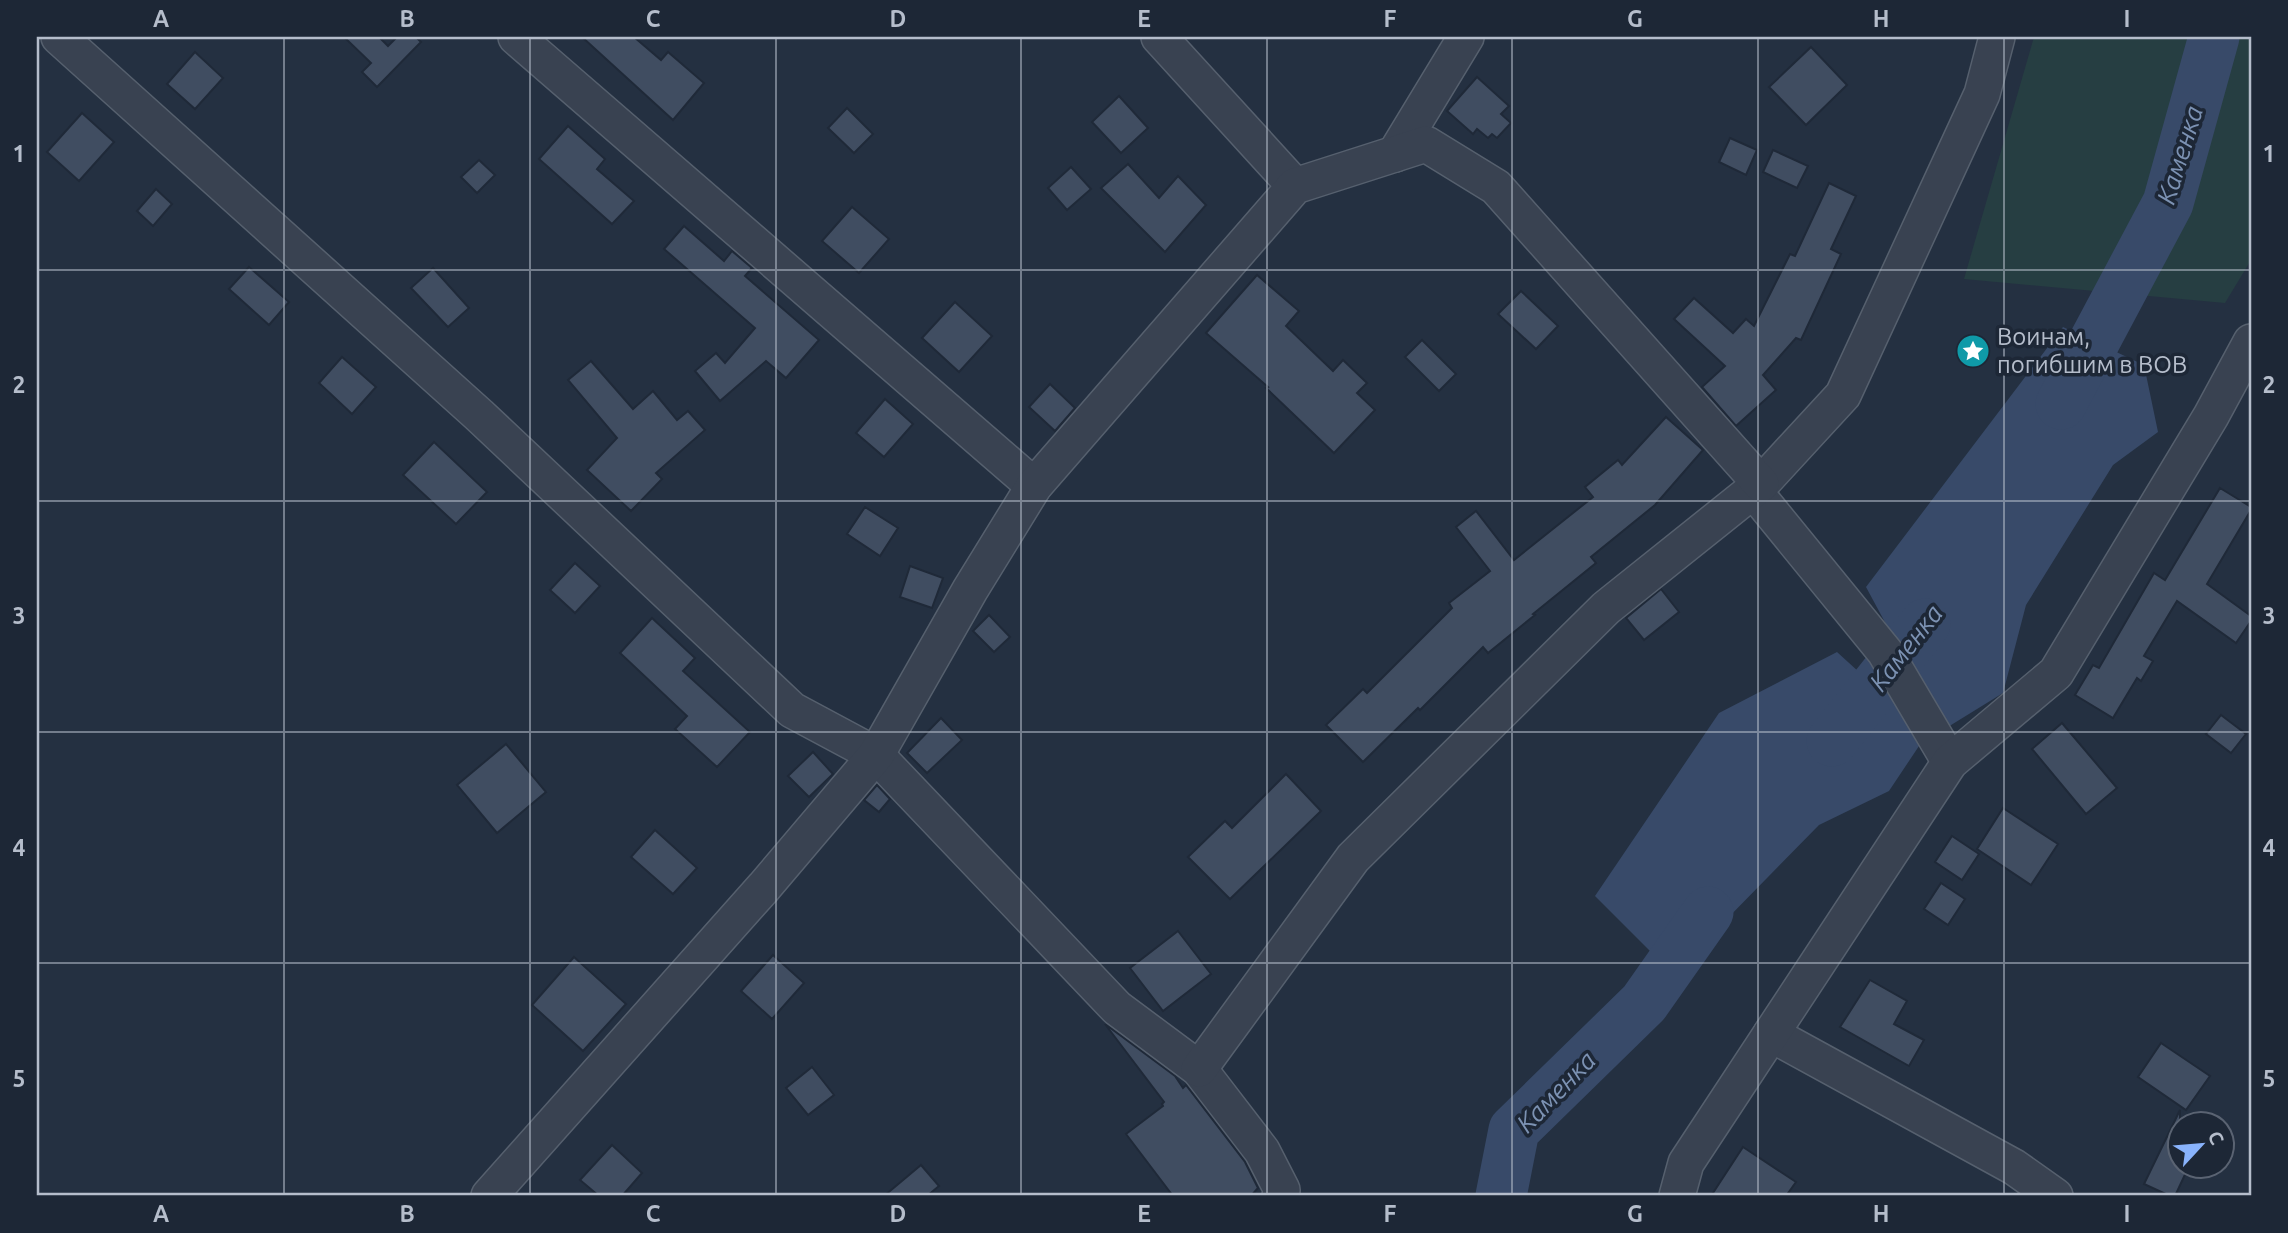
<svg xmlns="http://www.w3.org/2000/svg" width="2288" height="1233" font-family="Ubuntu,sans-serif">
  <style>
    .green { fill: #263e42 }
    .water { fill: #384a69 }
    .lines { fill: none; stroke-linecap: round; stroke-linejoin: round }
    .river { stroke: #384a69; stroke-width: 51 }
    .building { fill: #404d61; stroke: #1f2938; stroke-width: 2 }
    .minor-casing { stroke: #56606e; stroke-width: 38 }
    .minor { stroke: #394251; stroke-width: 35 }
    .grid { fill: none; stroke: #b5bdcb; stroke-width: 2; stroke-opacity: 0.55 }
    .labels { text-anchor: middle; stroke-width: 7; stroke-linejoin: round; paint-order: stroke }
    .poi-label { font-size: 24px; fill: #b5bdcb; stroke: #1d2736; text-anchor: start }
    .water-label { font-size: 26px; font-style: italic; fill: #7c92b3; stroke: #1d2736 }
    .neatline { fill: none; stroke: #b5bdcb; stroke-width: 2.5 }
    .grid-label { font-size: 23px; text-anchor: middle; font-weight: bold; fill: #b5bdcb }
  </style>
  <rect width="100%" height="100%" fill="#243041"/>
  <polygon class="green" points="2034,37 2251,37 2251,260 2225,303 1964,279"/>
  <g class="water">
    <polygon points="2063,327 2144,365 2158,432 2113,465 2026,605 2003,693 1943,730 1866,587"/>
    <polygon points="1837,652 1927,734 1889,791 1819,825 1673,974 1595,896 1719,713"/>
  </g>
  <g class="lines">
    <g class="river">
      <polyline points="2061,404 2168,203 2214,37"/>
      <polyline points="1832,741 1925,624"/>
      <polyline points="1501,1196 1514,1130 1644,1003 1708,912"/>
    </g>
  </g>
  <g class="building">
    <polygon points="344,37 379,37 388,46 397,37 416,37 421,42 377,87 362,72 371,63"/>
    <polygon points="582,37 634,37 661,60 668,52 704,83 673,120"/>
    <polygon points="1811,47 1847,85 1806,125 1769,87"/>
    <polygon points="195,52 223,78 195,109 167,84"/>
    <polygon points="1477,77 1509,106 1501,114 1511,123 1497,138 1492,134 1488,138 1477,129 1473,134 1447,111"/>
    <polygon points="1119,96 1148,128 1121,153 1092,122"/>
    <polygon points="847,108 873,134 854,153 828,128"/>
    <polygon points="82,113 114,142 79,181 47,152"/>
    <polygon points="568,126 605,159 597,169 634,201 612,224 539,159"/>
    <polygon points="1730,138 1757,150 1746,175 1719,162"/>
    <polygon points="1773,150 1808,166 1797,188 1763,172"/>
    <polygon points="479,160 495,175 477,193 461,177"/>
    <polygon points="1128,164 1159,198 1178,176 1206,205 1165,252 1101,188"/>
    <polygon points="1071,167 1091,189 1067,210 1048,188"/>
    <polygon points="1829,183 1856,196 1831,249 1841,254 1801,340 1796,338 1763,375 1776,390 1736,426 1702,387 1725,366 1674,319 1694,298 1733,333 1746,319 1754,326 1790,254 1795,256"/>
    <polygon points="156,189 172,204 153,226 137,211"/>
    <polygon points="852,207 889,239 859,273 822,241"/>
    <polygon points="684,226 724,261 732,251 752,268 745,276 819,340 786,378 766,361 720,401 695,371 716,353 725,363 755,328 664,249"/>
    <polygon points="249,267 289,302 269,325 229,289"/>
    <polygon points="433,268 469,308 448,327 411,288"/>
    <polygon points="1257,275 1299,311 1286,326 1333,371 1343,360 1367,383 1357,393 1375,410 1334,453 1266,388 1268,387 1206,333"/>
    <polygon points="1521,291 1558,326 1536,349 1498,314"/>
    <polygon points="955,302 992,336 959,372 922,338"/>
    <polygon points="1422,340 1456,374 1439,391 1405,357"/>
    <polygon points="342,357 376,387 352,414 319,383"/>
    <polygon points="591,361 633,409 653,391 677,420 688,411 705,430 656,473 662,479 631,511 587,470 617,438 568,380"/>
    <polygon points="1050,384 1075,408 1055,431 1029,407"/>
    <polygon points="885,399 913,424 884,457 856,433"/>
    <polygon points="1666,417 1703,450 1655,505 1591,557 1596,563 1533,614 1535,615 1488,653 1483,647 1420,710 1418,708 1363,762 1326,725 1363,689 1367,693 1452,608 1449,603 1490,571 1456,527 1476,511 1514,560 1593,497 1585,487 1618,460 1622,465"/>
    <polygon points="434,442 487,492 456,524 403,475"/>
    <polygon points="2220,488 2251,507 2251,510 2207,584 2251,616 2251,621 2236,643 2177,601 2144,656 2153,661 2141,681 2137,678 2113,718 2075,695 2093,665 2099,668 2154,573 2165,580"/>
    <polygon points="865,507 898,528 880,556 847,534"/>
    <polygon points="575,563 600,586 575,613 550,590"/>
    <polygon points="910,566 943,578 932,608 900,597"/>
    <polygon points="1661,589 1679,612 1644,640 1626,618"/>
    <polygon points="989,615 1010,637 994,652 973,631"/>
    <polygon points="652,618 695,658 683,671 750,732 717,767 675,729 687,716 620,653"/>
    <polygon points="2221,715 2246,734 2231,753 2206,734"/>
    <polygon points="941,718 962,740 927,773 907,753"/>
    <polygon points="2062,723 2117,788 2086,814 2032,749"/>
    <polygon points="506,744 546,792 497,833 457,785"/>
    <polygon points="813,752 833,774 809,797 788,776"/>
    <polygon points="1286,774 1321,811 1230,899 1188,857 1225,821 1232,828"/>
    <polygon points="877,785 890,799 879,812 864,800"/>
    <polygon points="2003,808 2058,844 2031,885 1977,849"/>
    <polygon points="655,830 697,868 673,894 631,857"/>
    <polygon points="1952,836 1979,854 1962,880 1935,862"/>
    <polygon points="1941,883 1965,899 1948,925 1924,909"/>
    <polygon points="1178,931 1211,974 1163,1011 1130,968"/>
    <polygon points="773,955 804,983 772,1019 741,991"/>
    <polygon points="574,957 626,1004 583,1051 532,1005"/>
    <polygon points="1870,980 1907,1001 1894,1024 1924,1040 1909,1066 1840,1027"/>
    <polygon points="1105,1024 1175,1076 1183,1088 1186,1085 1245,1162 1258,1188 1251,1196 1173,1196 1126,1134 1163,1106 1162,1104 1164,1102"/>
    <polygon points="2161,1043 2210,1076 2186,1110 2138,1077"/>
    <polygon points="812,1067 834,1095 808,1115 786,1088"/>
    <polygon points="2180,1110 2180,1166 2189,1166 2175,1196 2170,1196 2144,1184"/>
    <polygon points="612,1145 642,1173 622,1196 599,1196 580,1180"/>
    <polygon points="1743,1147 1796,1182 1786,1196 1711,1196"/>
    <polygon points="921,1165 939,1186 927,1196 884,1196"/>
  </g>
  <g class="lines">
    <defs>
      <g id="minor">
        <polyline points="59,37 479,415 792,710 876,755 1117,1008 1199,1069 1262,1151 1282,1190 1280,1196"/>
        <polyline points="516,37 1034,486"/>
        <polyline points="1159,37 1295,186"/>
        <polyline points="1395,154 1466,37"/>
        <polyline points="1753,490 1885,652 1950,762"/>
        <polyline points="1771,1034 2014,1167 2055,1196"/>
        <polyline points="1199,1069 1353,858 1606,608 1761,484 1843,395 1982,94 1997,37"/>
        <polyline points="489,1196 764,887 876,755 970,590 1034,486 1295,186 1426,144 1496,187 1761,484"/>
        <polyline points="1677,1196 1686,1163 1950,762 2056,673 2211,416 2251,342"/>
      </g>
    </defs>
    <use href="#minor" class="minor-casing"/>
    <use href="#minor" class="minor"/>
  </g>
  <path class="grid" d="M284 37V1196M530 37V1196M776 37V1196M1021 37V1196M1267 37V1196M1512 37V1196M1758 37V1196M2004 37V1196M37 270H2251M37 501H2251M37 732H2251M37 963H2251"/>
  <defs>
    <symbol id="sight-disc" viewBox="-11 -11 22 22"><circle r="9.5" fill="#0f9aa8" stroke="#1d2736"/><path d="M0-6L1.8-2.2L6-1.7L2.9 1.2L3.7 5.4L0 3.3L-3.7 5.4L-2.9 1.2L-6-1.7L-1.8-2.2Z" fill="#fff"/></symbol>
  </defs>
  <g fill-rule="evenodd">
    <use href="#sight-disc" x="1954" y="332" width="38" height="38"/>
  </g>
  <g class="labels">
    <g class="poi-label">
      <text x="1997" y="345">Воинам,<tspan x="1997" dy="28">погибшим в ВОВ</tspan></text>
    </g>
    <g class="water-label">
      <text transform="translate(2180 155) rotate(-73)" y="9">Каменка</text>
      <text transform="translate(1906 648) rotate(-52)" y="9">Каменка</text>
      <text transform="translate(1556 1092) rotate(-46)" y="9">Каменка</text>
    </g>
  </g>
  <rect width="2288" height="1233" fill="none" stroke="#1d2736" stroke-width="77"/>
  <g transform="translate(2201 1145) rotate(64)"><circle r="33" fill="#1d2736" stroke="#5a6372" stroke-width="2"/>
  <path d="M0-5L12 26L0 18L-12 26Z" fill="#89b3fc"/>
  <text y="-10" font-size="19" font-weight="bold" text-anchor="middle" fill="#b5bdcb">С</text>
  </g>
  <rect x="38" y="38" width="2212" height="1156" class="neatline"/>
  <g class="grid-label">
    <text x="161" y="27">A</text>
    <text x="407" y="27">B</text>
    <text x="653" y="27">C</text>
    <text x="898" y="27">D</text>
    <text x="1144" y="27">E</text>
    <text x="1390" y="27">F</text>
    <text x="1635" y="27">G</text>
    <text x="1881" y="27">H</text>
    <text x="2127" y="27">I</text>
    <text x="19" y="162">1</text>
    <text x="2269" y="162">1</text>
    <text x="19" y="393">2</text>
    <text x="2269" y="393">2</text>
    <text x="19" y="624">3</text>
    <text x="2269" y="624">3</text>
    <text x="19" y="856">4</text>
    <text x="2269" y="856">4</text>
    <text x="19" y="1087">5</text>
    <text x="2269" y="1087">5</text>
    <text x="161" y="1222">A</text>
    <text x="407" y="1222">B</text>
    <text x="653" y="1222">C</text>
    <text x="898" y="1222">D</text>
    <text x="1144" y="1222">E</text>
    <text x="1390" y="1222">F</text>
    <text x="1635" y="1222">G</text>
    <text x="1881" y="1222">H</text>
    <text x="2127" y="1222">I</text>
  </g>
</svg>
